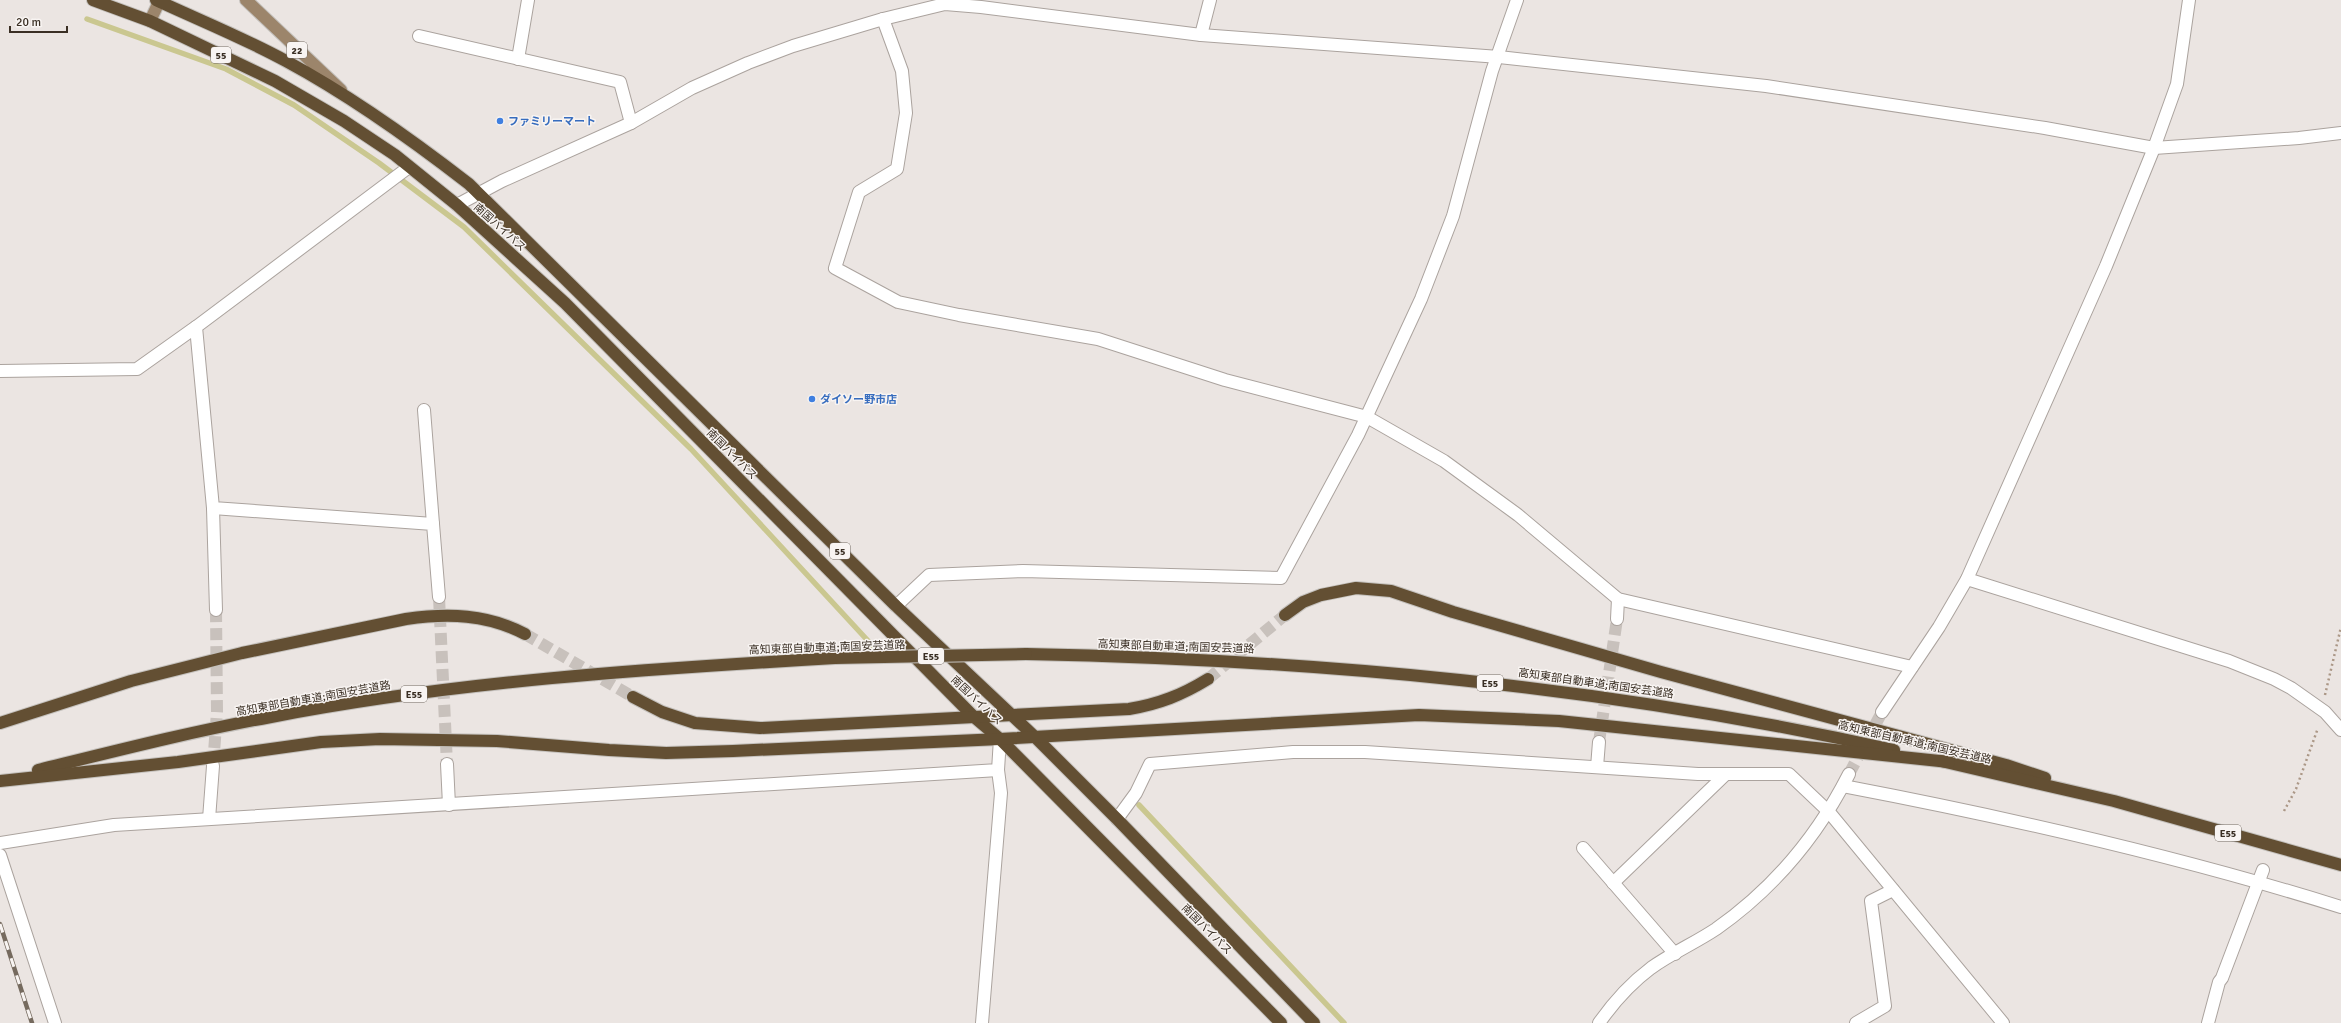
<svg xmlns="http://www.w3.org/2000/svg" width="2341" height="1023" font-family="Signika,'Noto Sans JP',sans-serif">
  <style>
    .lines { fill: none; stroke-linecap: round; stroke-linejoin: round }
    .stream { stroke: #cac790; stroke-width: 5.5 }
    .minor-tunnel { stroke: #c8c1bc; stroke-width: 12; stroke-dasharray: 12 6; stroke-linecap: butt }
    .highway-tunnel { stroke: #c8c1bc; stroke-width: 12; stroke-dasharray: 12 6; stroke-linecap: butt }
    .minor-casing { stroke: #aba39e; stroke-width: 14 }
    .major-casing { stroke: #c4c1bd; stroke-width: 14 }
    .highway-casing { stroke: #c4c1bd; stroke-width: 14 }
    .path { stroke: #ab9786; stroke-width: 2.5; stroke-dasharray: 2 3; stroke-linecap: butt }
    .minor { stroke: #fff; stroke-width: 12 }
    .major { stroke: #9c856b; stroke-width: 12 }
    .highway { stroke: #634f33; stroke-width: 12 }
    .rail-casing { stroke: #756a5e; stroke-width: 4.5 }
    .rail { stroke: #f8f4f2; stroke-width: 3; stroke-dasharray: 9; stroke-linecap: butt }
    .highway-bridge-casing { stroke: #c4c1bd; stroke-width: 14; stroke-linecap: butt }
    .highway-bridge { stroke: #634f33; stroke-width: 12 }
    .shop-dot { fill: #3f7fe0; stroke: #f8f4f2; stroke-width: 1.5 }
    .labels { text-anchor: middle; stroke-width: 3; stroke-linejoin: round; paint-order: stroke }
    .shield { fill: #f8f4f2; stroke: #736a62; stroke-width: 1 }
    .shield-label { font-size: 10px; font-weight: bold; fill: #3a2f24 }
    .shop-label { font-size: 11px; font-weight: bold; fill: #366cbe; stroke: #f8f4f2; text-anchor: start }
    .street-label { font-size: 11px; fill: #3a2f24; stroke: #f8f4f2 }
  </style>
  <rect width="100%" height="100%" fill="#ebe5e2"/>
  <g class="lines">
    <g class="stream">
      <polyline points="87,19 226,69 294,105 379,163 464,227 691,449 882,656"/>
      <polyline points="1139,805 1344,1023"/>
    </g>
    <g class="minor-tunnel">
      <polyline points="439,597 447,764"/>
      <polyline points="1599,742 1617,619"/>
      <polyline points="213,766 217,712 216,610"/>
      <polyline points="1849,774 1882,712"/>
    </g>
    <g class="highway-tunnel">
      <polyline points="525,634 633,697"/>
      <polyline points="1208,679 1285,615"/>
    </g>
    <defs>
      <g id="minor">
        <polyline points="883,19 902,71 906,113 897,169 859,192 835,268 898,302 959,315 1098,339 1225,380 1367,417 1444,461 1518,515 1618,599 1912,667"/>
        <polyline points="1201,35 1210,0"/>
        <polyline points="419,36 620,82 631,123"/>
        <polyline points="518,59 528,0"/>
        <polyline points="409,167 196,327 213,508 433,524 439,597"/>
        <polyline points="457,205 502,181 631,123 692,88 748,63 793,46 883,19 945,4 981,7 1201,35 1499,57 1766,86 2045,128 2154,148 2299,138 2341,133"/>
        <polyline points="0,371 137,369 196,327"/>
        <polyline points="424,410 433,524"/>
        <polyline points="213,508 216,610"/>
        <polyline points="1967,579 2229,661 2274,679 2291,688 2325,712 2341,730"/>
        <polyline points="896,606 929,575 1023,571 1281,578 1358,435 1421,299 1453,216 1492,71 1517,0"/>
        <polyline points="1617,619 1618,599"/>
        <polyline points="1882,712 1939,627 1967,579 2106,266 2154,148 2177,84 2189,0"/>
        <polyline points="447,764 449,805"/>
        <polyline points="1597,767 1599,742"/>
        <path d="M1843 786C2011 818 2178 856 2341 907"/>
        <polyline points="209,819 213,766"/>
        <polyline points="1117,819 1136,793 1150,764 1293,752 1365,752 1698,774 1789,774 1829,812 2003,1023"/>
        <polyline points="0,843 114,825 998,770 1000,739"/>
        <polyline points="1583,848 1675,954"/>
        <polyline points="0,855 55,1023"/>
        <polyline points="1613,883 1726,774"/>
        <polyline points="982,1023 1001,793 998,770"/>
        <path d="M1599 1023C1613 1003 1631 983 1651 968 1672 953 1695 943 1716 929 1773 889 1818 835 1849 774"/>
        <polyline points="1856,1023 1885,1006 1871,901 1893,890"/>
        <polyline points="2208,1023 2219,982 2222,978 2263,870"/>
      </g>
      <g id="major">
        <polyline points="246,0 341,90"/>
        <polyline points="150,21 160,0"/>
      </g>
      <g id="highway">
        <polyline points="93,0 150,21 275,81 344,121 395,155 457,205 565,303 974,717 1000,739 1281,1023"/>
        <path d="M156 0C199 20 244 38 286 61 351 96 411 139 469 184L896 606 1034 736 1117 819 1314 1023"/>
        <polyline points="1285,615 1303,602 1321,595 1356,588 1391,591 1453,612 1661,672 2006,765 2045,778"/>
        <path d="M1026 654C1320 660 1606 686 1894 750"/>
        <path d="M633 697 662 712 695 723 760 728 1129 709C1159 704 1182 695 1208 679"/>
        <path d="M0 723 131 681 242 653 406 619C448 613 487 614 525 634"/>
        <polyline points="1941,761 2114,801 2341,865"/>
        <path d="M38 770C115 751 193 731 271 717 457 681 646 669 835 658"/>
        <polyline points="0,781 178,762 321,742 380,739 497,741 609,750 666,753 733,751 1000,739 1419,715 1559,721 1949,762"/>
      </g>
    </defs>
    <use href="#minor" class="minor-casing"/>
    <use href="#major" class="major-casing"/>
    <use href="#highway" class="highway-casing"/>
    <g class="path">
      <polyline points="2325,695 2341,627"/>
      <polyline points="2284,811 2296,789 2318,728"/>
    </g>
    <use href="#minor" class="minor"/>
    <use href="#major" class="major"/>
    <use href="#highway" class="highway"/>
    <defs>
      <polyline id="rail" points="0,924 32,1023"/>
    </defs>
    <use href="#rail" class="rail-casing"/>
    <use href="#rail" class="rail"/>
    <defs>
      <polyline id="highway-bridge" points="835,658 1026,654"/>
    </defs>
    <use href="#highway-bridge" class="highway-bridge-casing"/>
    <use href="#highway-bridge" class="highway-bridge"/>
  </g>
  <g class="shop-dot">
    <circle cx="500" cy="121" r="4"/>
    <circle cx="812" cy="399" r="4"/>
  </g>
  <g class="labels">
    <g class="shield">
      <rect x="287" y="42" width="20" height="16" rx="3"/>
      <rect x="211" y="47" width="20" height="16" rx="3"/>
      <rect x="830" y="543" width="20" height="16" rx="3"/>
      <rect x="918" y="648" width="26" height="16" rx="3"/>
      <rect x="1477" y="675" width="26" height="16" rx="3"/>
      <rect x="401" y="686" width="26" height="16" rx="3"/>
      <rect x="2215" y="825" width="26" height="16" rx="3"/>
    </g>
    <g class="shield-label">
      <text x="297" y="54">22</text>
      <text x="221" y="59">55</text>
      <text x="840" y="555">55</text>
      <text x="931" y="660">E55</text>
      <text x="1490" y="687">E55</text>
      <text x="414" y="698">E55</text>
      <text x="2228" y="837">E55</text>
    </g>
    <g class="shop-label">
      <text x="508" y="125">ファミリーマート</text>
      <text x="820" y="403">ダイソー野市店</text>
    </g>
    <g class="street-label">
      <text transform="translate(500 227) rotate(42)" y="4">南国バイパス</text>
      <text transform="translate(732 454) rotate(45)" y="4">南国バイパス</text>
      <text transform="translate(1176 646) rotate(2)" y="4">高知東部自動車道;南国安芸道路</text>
      <text transform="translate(827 647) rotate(-2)" y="4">高知東部自動車道;南国安芸道路</text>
      <text transform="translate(1596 683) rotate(8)" y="4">高知東部自動車道;南国安芸道路</text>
      <text transform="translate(313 698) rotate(-10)" y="4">高知東部自動車道;南国安芸道路</text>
      <text transform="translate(977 700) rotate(43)" y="4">南国バイパス</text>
      <text transform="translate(1915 742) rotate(13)" y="4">高知東部自動車道;南国安芸道路</text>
      <text transform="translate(1207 929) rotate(45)" y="4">南国バイパス</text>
    </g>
  </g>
  <path d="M10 26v6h57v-6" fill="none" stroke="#3a2f24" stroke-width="2"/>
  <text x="16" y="26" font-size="12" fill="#3a2f24" stroke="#f8f4f2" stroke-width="3" paint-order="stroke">20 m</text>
</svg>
